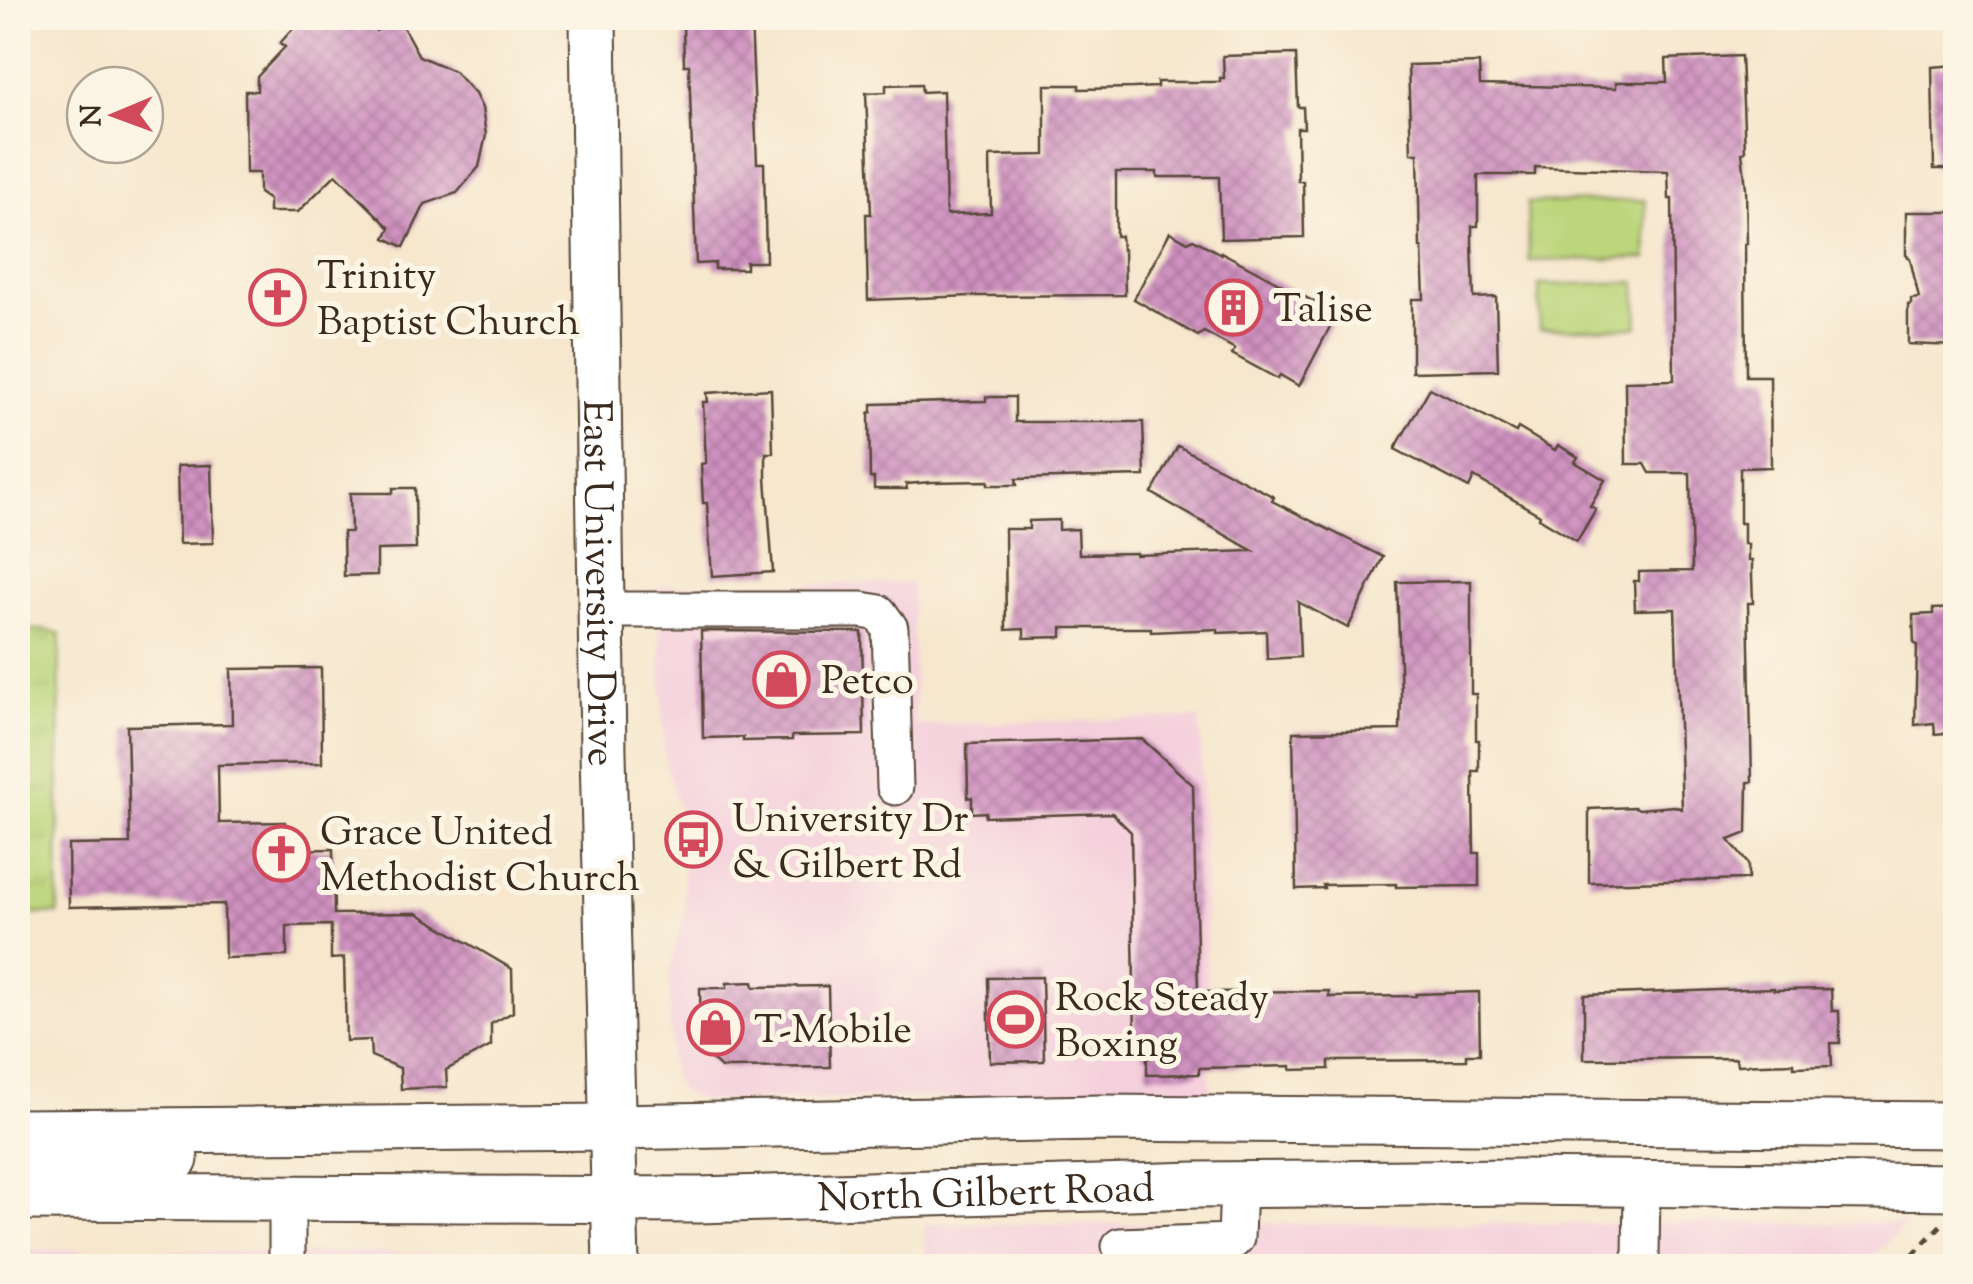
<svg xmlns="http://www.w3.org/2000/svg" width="1973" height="1284" font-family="'Sorts Mill Goudy',serif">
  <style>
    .built { fill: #f4cfdc }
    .grass { fill: url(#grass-tufts); stroke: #7c804c; stroke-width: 2.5 }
    .garden { fill: #bcd67b; stroke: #7c804c; stroke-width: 2.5 }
    .building { fill: url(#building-cross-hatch) }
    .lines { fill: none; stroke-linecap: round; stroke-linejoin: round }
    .minor-casing { stroke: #574638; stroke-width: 39 }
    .major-casing { stroke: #574638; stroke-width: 49 }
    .path { stroke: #574638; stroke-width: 5; stroke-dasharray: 8 8; stroke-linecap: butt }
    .minor { stroke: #fff; stroke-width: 35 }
    .major { stroke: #fff; stroke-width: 45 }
    .labels { text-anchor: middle; stroke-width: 10; stroke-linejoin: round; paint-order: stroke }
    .poi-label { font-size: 40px; fill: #3b2a1e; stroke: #fcf5e5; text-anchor: start }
    .street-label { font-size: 40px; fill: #3b2a1e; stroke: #fcf5e5 }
  </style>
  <defs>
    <pattern id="grass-tufts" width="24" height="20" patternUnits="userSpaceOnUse" patternTransform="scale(2.5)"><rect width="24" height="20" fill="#bcd67b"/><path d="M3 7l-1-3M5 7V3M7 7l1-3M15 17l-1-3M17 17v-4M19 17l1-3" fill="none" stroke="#a2b86a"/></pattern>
    <pattern id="building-cross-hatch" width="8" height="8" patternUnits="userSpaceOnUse" patternTransform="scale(2.5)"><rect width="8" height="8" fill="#d092c1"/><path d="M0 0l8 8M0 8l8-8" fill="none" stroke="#aa779c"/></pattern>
  </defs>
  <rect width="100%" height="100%" fill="#fcf5e5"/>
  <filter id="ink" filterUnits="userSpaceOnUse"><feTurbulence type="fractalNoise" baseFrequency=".01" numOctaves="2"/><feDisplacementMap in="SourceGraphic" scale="20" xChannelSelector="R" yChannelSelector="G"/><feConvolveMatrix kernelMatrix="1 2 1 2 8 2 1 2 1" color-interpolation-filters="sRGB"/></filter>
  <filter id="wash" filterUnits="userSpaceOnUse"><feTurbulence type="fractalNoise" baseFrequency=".0048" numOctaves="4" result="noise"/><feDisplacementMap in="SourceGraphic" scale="40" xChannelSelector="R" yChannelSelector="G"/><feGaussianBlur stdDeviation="2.25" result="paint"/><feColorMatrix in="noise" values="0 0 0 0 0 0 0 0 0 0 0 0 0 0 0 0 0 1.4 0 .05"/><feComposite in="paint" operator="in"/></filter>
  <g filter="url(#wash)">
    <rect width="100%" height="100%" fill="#f6e7cd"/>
    <g class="built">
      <polygon points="912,583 915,725 1200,718 1210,1094 703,1101 681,1092 676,1084 672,1074 670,1052 669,972 685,911 680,815 664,756 659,586"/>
      <polygon points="1907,1223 1863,1266 926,1266 924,1224"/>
      <polygon points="18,1250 554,1255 555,1266 18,1266"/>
    </g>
    <polygon class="grass" points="18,630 43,630 60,633 58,914 18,914"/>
    <g class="garden">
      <polygon points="1645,200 1647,258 1529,261 1527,203"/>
      <polygon points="1636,282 1638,327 1540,329 1539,285"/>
    </g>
    <g id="blocks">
      <g class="building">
        <polygon points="303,18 362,18 376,31 398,18 419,56 454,71 475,94 482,108 486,135 479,167 457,193 425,204 404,247 385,238 390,228 336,174 298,212 269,212 269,200 259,193 259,173 246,173 245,91 257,91 257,77 285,47 280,43"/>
        <polygon points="689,18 751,18 757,163 764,163 766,262 746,262 746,269 715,269 715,263 696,264 689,65 684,65 683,24 689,24"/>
        <polygon points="1296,54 1298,107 1303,107 1304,128 1297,128 1298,181 1303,181 1304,237 1221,239 1219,177 1157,177 1157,172 1116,172 1116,236 1121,236 1122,250 1124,250 1125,295 972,296 868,300 866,214 871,214 866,93 886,92 886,85 921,84 922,92 943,91 946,215 991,213 990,156 1045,155 1045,85 1079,85 1079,89 1133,88 1157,87 1157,82 1220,82 1220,78 1224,78 1223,56"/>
        <polygon points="1741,56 1745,151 1742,152 1746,188 1747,244 1745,244 1746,376 1770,376 1771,467 1740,468 1740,523 1744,523 1744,544 1748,544 1748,560 1752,560 1752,576 1753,603 1748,603 1752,782 1748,782 1747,833 1729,840 1748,864 1748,879 1589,883 1589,809 1635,807 1639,809 1674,806 1682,809 1675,609 1635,610 1634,581 1639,581 1639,572 1692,571 1690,473 1650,473 1645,464 1626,464 1625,381 1674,380 1672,199 1669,199 1668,171 1535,167 1535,175 1478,175 1478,226 1472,226 1472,242 1474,298 1496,297 1498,370 1412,372 1412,299 1424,299 1422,248 1420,248 1418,153 1411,153 1408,65 1479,63 1480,85 1616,88 1616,82 1667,82 1666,59"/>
        <polygon points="1956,65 1956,169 1934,169 1932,67"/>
        <polygon points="1906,212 1956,212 1956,346 1908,344 1908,305 1911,304 1911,299 1919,298 1910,259 1906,255"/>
        <polygon points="1170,232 1188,242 1193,239 1221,254 1221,252 1320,305 1316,312 1333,321 1299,386 1280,375 1278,379 1232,354 1235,349 1204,332 1198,336 1134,299"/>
        <polygon points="1430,388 1516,432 1518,428 1555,450 1558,445 1578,457 1575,462 1605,480 1590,506 1596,509 1577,541 1539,518 1540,515 1474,477 1469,488 1395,449"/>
        <polygon points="771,389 773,453 766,453 766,478 773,572 712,576 707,503 703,503 701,464 706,463 703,402 708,402 707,393"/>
        <polygon points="986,397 1015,397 1015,422 1143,422 1145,476 1016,479 1017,485 988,485 988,481 932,482 906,484 907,489 874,489 874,478 870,478 869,413 872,412 872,404 986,401"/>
        <polygon points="1178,446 1274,497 1272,501 1383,557 1348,628 1298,602 1300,657 1267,659 1266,631 1218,633 1218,629 1151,632 1151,628 1062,628 1062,637 1024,638 1024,629 1006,630 1005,529 1029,529 1029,521 1059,520 1059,530 1078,529 1079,554 1136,553 1136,555 1253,551 1152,493"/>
        <polygon points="211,465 213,543 179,544 177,466"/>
        <polygon points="393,488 415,488 416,549 377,550 377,575 344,576 343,532 351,532 350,493 393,493"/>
        <polygon points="1471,581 1471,694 1476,694 1476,740 1479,740 1479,771 1473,771 1474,853 1479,853 1479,886 1396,887 1396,884 1323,885 1324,888 1296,889 1293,732 1400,730 1401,696 1397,582"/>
        <polygon points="1956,608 1956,732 1935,734 1934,723 1915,725 1917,645 1914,643 1913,615 1933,614 1933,609"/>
        <polygon points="701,631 862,632 864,735 792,736 792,740 743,741 743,737 703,738"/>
        <polygon points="321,668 322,763 218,765 219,823 285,822 285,850 333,849 334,914 417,913 512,969 513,1012 491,1024 491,1046 446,1070 447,1087 401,1089 400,1068 371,1056 370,1040 346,1041 344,958 331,959 331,925 287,926 287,956 225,958 224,904 69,907 68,845 130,844 127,726 232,724 231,669"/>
        <polygon points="1142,739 1193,785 1198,992 1329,991 1329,997 1416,996 1416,994 1479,992 1480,1054 1467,1054 1467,1060 1329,1061 1329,1069 1291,1070 1291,1066 1199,1068 1199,1074 1147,1075 1147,1056 1143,1056 1142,1037 1135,1037 1131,832 1112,813 985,817 986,812 972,813 972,797 968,798 967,744"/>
        <polygon points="1042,977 1044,1061 990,1062 988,978"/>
        <polygon points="753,982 754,987 828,986 830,1067 721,1068 701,1050 700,988 727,988 727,983"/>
        <polygon points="1774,988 1774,990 1831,989 1832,1011 1839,1011 1840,1043 1831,1043 1832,1066 1794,1067 1794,1063 1737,1065 1736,1058 1584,1059 1584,995"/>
      </g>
    </g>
  </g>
  <g filter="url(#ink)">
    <use href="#blocks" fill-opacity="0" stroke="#574638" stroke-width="2.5"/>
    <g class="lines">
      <defs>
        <g id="minor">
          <polyline points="601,610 862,610 879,613 890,628 895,787"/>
          <polyline points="287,1198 287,1266"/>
          <polyline points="1120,1246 1232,1242 1236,1238 1238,1184"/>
          <polyline points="1641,1259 1642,1183"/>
        </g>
        <g id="major">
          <path id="s1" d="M593 18 603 753 616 1266"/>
          <polyline points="18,1132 614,1127 1100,1118 1956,1125"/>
          <path d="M18 1165C44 1164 60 1162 62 1132"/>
          <path id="s2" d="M18 1197 698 1200 1196 1185 1520 1182 1956 1187"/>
          <polyline points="65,1197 72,1179 88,1166 175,1159"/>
        </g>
      </defs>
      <use href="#minor" class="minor-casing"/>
      <use href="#major" class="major-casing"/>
      <polyline class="path" points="1902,1266 1943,1223"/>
      <use href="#minor" class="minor"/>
      <use href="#major" class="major"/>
    </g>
  </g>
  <defs>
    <symbol id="church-ring" viewBox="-11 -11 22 22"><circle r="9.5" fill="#fcf5e5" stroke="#d1495b" stroke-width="1.5"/><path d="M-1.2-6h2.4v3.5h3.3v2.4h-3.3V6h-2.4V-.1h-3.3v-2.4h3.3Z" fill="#d1495b"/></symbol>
    <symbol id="building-ring" viewBox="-11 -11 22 22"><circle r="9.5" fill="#fcf5e5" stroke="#d1495b" stroke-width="1.5"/><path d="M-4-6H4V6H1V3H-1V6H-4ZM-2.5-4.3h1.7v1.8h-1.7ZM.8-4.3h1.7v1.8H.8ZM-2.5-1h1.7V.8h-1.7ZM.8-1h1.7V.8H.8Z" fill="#d1495b"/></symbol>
    <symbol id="shop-ring" viewBox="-11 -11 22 22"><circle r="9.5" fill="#fcf5e5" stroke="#d1495b" stroke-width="1.5"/><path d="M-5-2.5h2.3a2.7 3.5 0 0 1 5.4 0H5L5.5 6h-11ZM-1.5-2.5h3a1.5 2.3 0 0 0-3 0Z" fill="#d1495b"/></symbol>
    <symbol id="bus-ring" viewBox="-11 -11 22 22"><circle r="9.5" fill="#fcf5e5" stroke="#d1495b" stroke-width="1.5"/><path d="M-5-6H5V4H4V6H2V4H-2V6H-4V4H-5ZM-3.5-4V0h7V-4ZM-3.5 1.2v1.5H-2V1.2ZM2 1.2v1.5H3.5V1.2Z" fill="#d1495b"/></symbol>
    <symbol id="stadium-ring" viewBox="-11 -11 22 22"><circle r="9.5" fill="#fcf5e5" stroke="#d1495b" stroke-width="1.5"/><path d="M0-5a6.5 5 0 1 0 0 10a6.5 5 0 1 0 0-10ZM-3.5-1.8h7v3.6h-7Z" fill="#d1495b"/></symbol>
  </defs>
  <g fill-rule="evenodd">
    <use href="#church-ring" x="246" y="266" width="63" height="63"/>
    <use href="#building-ring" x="1202" y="276" width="63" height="63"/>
    <use href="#shop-ring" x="750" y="648" width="63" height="63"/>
    <use href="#bus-ring" x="662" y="808" width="63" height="63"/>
    <use href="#church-ring" x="250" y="822" width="63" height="63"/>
    <use href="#stadium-ring" x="984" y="988" width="63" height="63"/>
    <use href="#shop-ring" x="684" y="996" width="63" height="63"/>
  </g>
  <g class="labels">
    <g class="poi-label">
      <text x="317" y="288">Trinity<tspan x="317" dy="46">Baptist Church</tspan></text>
      <text x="1273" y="321">Talise</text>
      <text x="821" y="693">Petco</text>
      <text x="732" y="831">University Dr<tspan x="732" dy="46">&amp; Gilbert Rd</tspan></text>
      <text x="320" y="844">Grace United<tspan x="320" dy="46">Methodist Church</tspan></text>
      <text x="1055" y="1010">Rock Steady<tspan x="1055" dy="46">Boxing</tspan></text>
      <text x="754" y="1042">T-Mobile</text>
    </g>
    <g class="street-label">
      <text dy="14" stroke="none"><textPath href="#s1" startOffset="565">East University Drive</textPath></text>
      <text dy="14" stroke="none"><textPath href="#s2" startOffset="968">North Gilbert Road</textPath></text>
    </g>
  </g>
  <rect width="1973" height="1284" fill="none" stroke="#fcf5e5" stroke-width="60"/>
  <g transform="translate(115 115) rotate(269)"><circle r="48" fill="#fcf5e5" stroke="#afa495" stroke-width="2.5"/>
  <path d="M0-8L18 38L0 25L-18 38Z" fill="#d1495b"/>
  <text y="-15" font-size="28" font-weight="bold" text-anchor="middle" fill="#3b2a1e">N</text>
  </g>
</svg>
